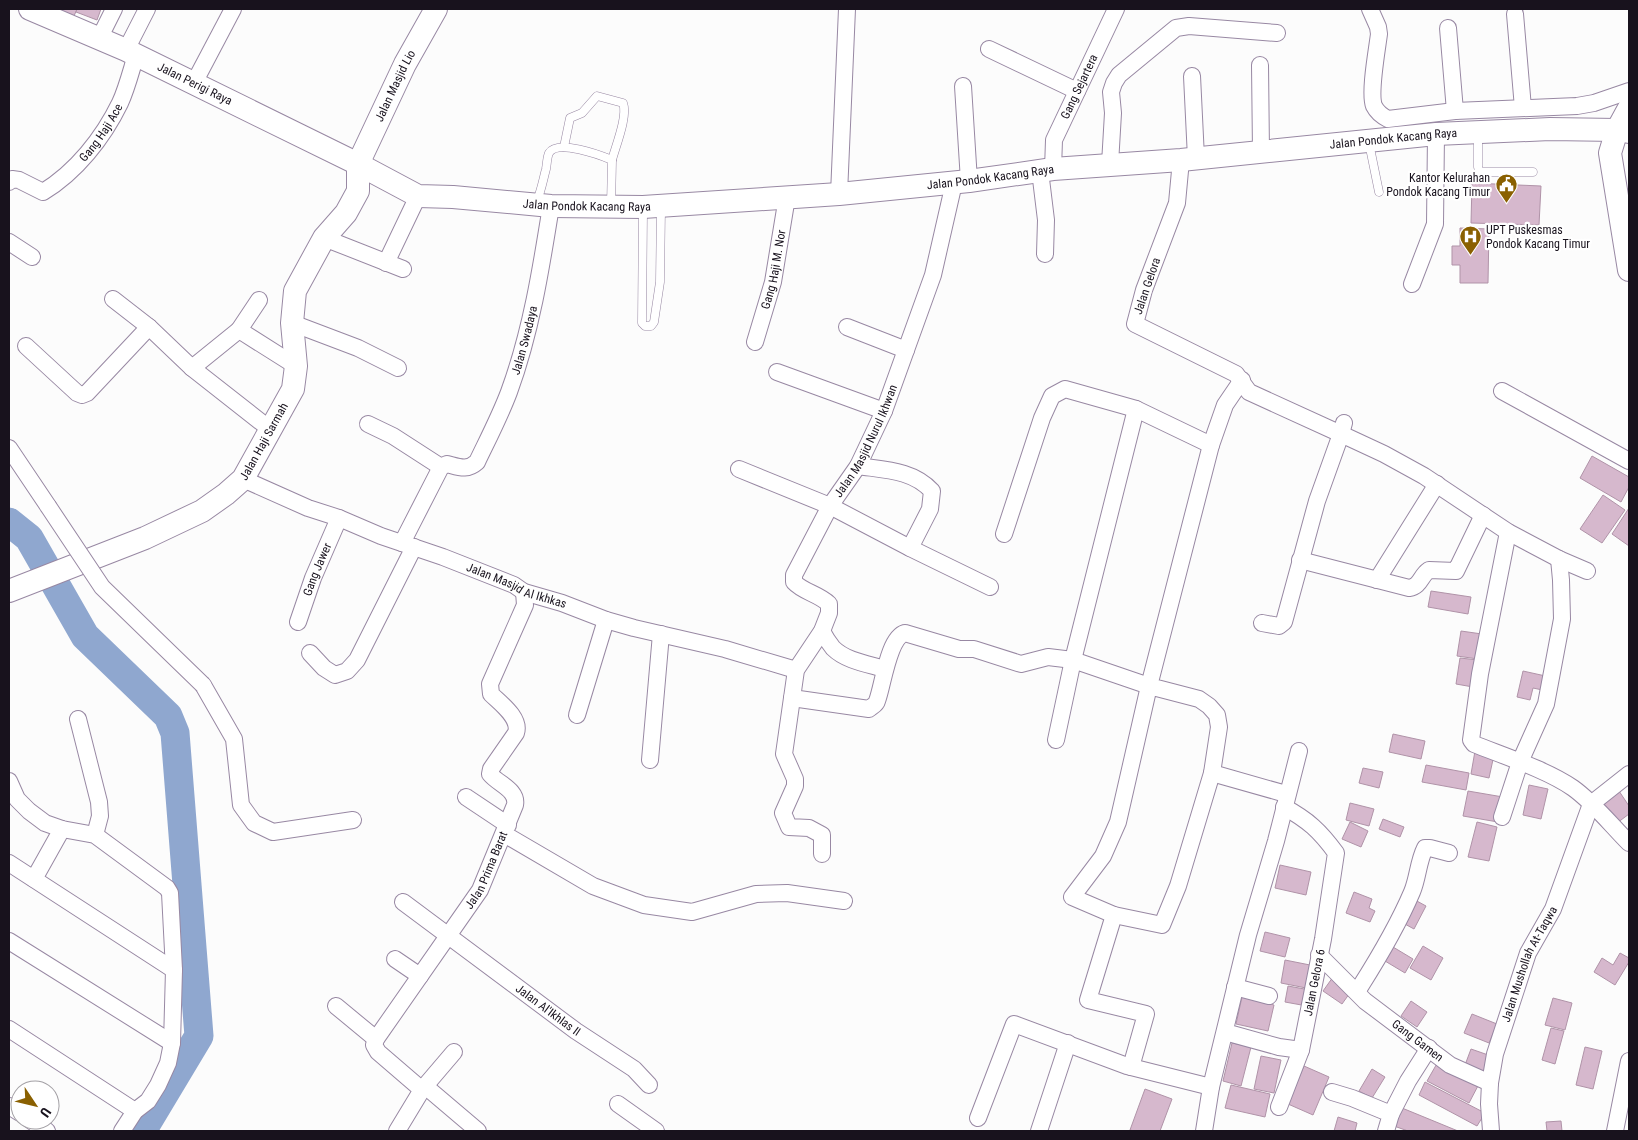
<svg xmlns="http://www.w3.org/2000/svg" width="1638" height="1140" font-family="'Roboto Condensed',sans-serif">
  <style>
    .lines { fill: none; stroke-linecap: round; stroke-linejoin: round }
    .river { stroke: #8fa7cf; stroke-width: 29 }
    .building { fill: #d6b8cd; stroke: #b093a8 }
    .lane-casing { stroke: #9888a3; stroke-width: 9 }
    .street-casing { stroke: #9888a3; stroke-width: 18 }
    .secondary-casing { stroke: #9888a3; stroke-width: 24 }
    .lane { stroke: #fff; stroke-width: 8 }
    .street { stroke: #fff; stroke-width: 16 }
    .secondary { stroke: #fff; stroke-width: 22 }
    .street-bridge-casing { stroke: #9888a3; stroke-width: 18; stroke-linecap: butt }
    .street-bridge { stroke: #fff; stroke-width: 16 }
    .labels { text-anchor: middle; stroke-width: 4.5; stroke-linejoin: round; paint-order: stroke }
    .street-label { font-size: 12px; fill: #18121d; stroke: #fff }
    .poi-label { font-size: 12px; fill: #18121d; stroke: #fff; text-anchor: end }
  </style>
  <rect width="100%" height="100%" fill="#fcfcfc"/>
  <g class="lines">
    <polyline class="river" points="9,522 29,538 85,636 168,716 175,733 199,1036 142,1131"/>
  </g>
  <g class="building">
    <polygon points="56,9 77,9 74,16"/>
    <polygon points="77,9 101,9 97,20 76,12"/>
    <polygon points="1472,183 1541,186 1539,225 1471,223"/>
    <polygon points="1460,228 1489,229 1488,283 1460,283 1460,265 1452,265 1452,246 1460,246"/>
    <polygon points="1592,456 1629,477 1629,487 1621,502 1580,478"/>
    <polygon points="1603,495 1625,510 1602,543 1580,529"/>
    <polygon points="1629,508 1629,546 1612,534"/>
    <polygon points="1431,591 1471,597 1468,614 1428,607"/>
    <polygon points="1461,631 1482,634 1478,659 1457,656"/>
    <polygon points="1460,658 1478,660 1473,687 1456,684"/>
    <polygon points="1523,671 1550,677 1547,691 1533,688 1530,700 1517,697"/>
    <polygon points="1393,734 1425,741 1421,759 1389,752"/>
    <polygon points="1475,751 1494,755 1489,778 1471,774"/>
    <polygon points="1426,765 1469,773 1466,790 1422,782"/>
    <polygon points="1363,768 1383,772 1379,788 1359,783"/>
    <polygon points="1529,785 1548,789 1541,819 1523,815"/>
    <polygon points="1468,791 1503,797 1498,822 1463,816"/>
    <polygon points="1619,791 1629,806 1629,814 1617,823 1602,803"/>
    <polygon points="1350,803 1374,809 1369,826 1346,820"/>
    <polygon points="1383,819 1404,827 1400,837 1379,829"/>
    <polygon points="1350,822 1368,831 1361,847 1342,839"/>
    <polygon points="1477,822 1497,827 1489,861 1468,857"/>
    <polygon points="1280,865 1311,872 1306,895 1275,888"/>
    <polygon points="1354,892 1372,899 1369,908 1375,911 1370,922 1346,913"/>
    <polygon points="1415,900 1426,906 1414,929 1403,923"/>
    <polygon points="1265,932 1290,938 1285,957 1260,951"/>
    <polygon points="1388,944 1413,959 1405,973 1380,958"/>
    <polygon points="1423,946 1443,958 1431,980 1410,968"/>
    <polygon points="1620,953 1629,958 1629,962 1615,985 1594,972 1602,958 1613,965"/>
    <polygon points="1285,960 1315,966 1311,989 1281,983"/>
    <polygon points="1333,977 1352,990 1342,1004 1323,991"/>
    <polygon points="1288,986 1310,990 1307,1006 1285,1002"/>
    <polygon points="1242,997 1274,1005 1268,1031 1236,1024"/>
    <polygon points="1553,998 1572,1003 1565,1030 1545,1025"/>
    <polygon points="1411,1001 1427,1012 1417,1027 1401,1016"/>
    <polygon points="1472,1014 1497,1024 1489,1043 1464,1033"/>
    <polygon points="1551,1028 1564,1031 1555,1064 1542,1060"/>
    <polygon points="1232,1043 1251,1047 1241,1086 1223,1081"/>
    <polygon points="1585,1047 1602,1051 1593,1089 1576,1085"/>
    <polygon points="1471,1049 1494,1057 1489,1073 1465,1065"/>
    <polygon points="1261,1056 1281,1060 1274,1093 1254,1089"/>
    <polygon points="1439,1060 1480,1082 1469,1103 1427,1081"/>
    <polygon points="1304,1066 1329,1077 1313,1115 1288,1104"/>
    <polygon points="1372,1069 1385,1077 1372,1098 1359,1091"/>
    <polygon points="1425,1082 1485,1113 1477,1126 1419,1095"/>
    <polygon points="1231,1085 1270,1094 1265,1117 1225,1108"/>
    <polygon points="1145,1089 1172,1099 1160,1131 1134,1131 1130,1130"/>
    <polygon points="1402,1108 1458,1131 1408,1131 1394,1126"/>
    <polygon points="1338,1117 1357,1123 1355,1131 1334,1131"/>
    <polygon points="1561,1121 1562,1131 1547,1131 1546,1122"/>
  </g>
  <g class="lines">
    <defs>
      <g id="lane">
        <polyline points="1478,133 1478,167 1480,172 1533,172"/>
        <polyline points="1369,143 1379,192"/>
        <path d="M564 147 570 118 582 113 597 96 623 103C628 116 616 145 612 160"/>
        <path d="M536 203C541 192 543 180 546 169 547 164 547 157 549 153 557 139 600 155 612 160L611 206"/>
        <polyline points="643,210 642,323 645,326 651,326 654,322 660,282 661,208"/>
      </g>
      <g id="street">
        <path d="M1370 9 1378 27 1379 34C1377 50 1369 93 1374 106 1377 112 1382 116 1388 119L1455 111 1577 106 1594 103 1629 91"/>
        <polyline points="1515,14 1523,108"/>
        <polyline points="1448,28 1455,111"/>
        <polyline points="99,39 114,9"/>
        <polyline points="989,49 1077,91"/>
        <polyline points="126,50 147,9"/>
        <polyline points="1260,65 1261,152"/>
        <polyline points="1192,76 1196,158"/>
        <polyline points="194,83 233,9"/>
        <polyline points="963,86 969,181"/>
        <polyline points="1181,160 1177,203 1144,290 1135,324 1236,374 1249,392 1341,434 1344,423"/>
        <polyline points="1110,164 1113,113 1111,92 1114,83 1119,75 1176,28 1189,26 1277,33"/>
        <path id="s1" d="M1053 169 1054 140 1116 9"/>
        <polyline points="1040,171 1046,220 1045,254"/>
        <path id="s2" d="M9 182 12 179 19 180 43 192C76 172 103 138 120 103 127 88 131 71 136 55"/>
        <polyline points="839,194 847,9"/>
        <polyline points="324,238 403,269"/>
        <polyline points="9,242 32,257"/>
        <polyline points="386,263 418,196"/>
        <polyline points="1412,284 1435,224 1436,134"/>
        <polyline points="113,299 149,327 192,368 271,430"/>
        <polyline points="259,300 239,330 296,366"/>
        <polyline points="292,323 358,348 398,368"/>
        <polyline points="847,327 906,350"/>
        <path id="s3" d="M755 342 773 282 787 197"/>
        <polyline points="26,346 77,393 82,395 87,393 149,327"/>
        <polyline points="192,368 239,330"/>
        <polyline points="777,372 884,411"/>
        <polyline points="1502,391 1629,461"/>
        <polyline points="368,424 393,436 441,467"/>
        <polyline points="9,448 48,506"/>
        <path d="M858 466C885 470 913 470 932 491L930 509 910 548"/>
        <polyline points="739,469 830,506 910,548 990,587"/>
        <path id="s4" d="M243 479 308 508 339 518 381 536 443 557 514 585 524 592 562 603 606 620 634 628 725 649 796 670"/>
        <path d="M1508 532 1480 674 1471 740 1474 744C1504 756 1547 770 1573 788 1594 803 1611 825 1629 843"/>
        <polyline points="1004,534 1042,418 1052,396 1065,389 1136,409 1211,445"/>
        <path id="s5" d="M402 543 441 467 447 464C459 467 467 471 477 462 488 439 500 416 509 392 531 332 541 269 551 206"/>
        <path d="M1300 560 1409 588C1421 586 1420 576 1429 570L1456 571 1483 515"/>
        <polyline points="1377,580 1437,484"/>
        <path id="s6" d="M298 622 313 578 339 518"/>
        <polyline points="1262,623 1279,626 1284,622 1317,501 1341,434 1384,454 1424,476 1508,532 1559,559 1587,571"/>
        <path d="M822 631C825 637 829 643 833 648 846 661 868 664 885 669"/>
        <polyline points="310,653 324,668 335,675 347,671 357,660 414,547"/>
        <polyline points="203,685 234,739 241,805 254,823 273,832 353,820"/>
        <path d="M792 698 869 709C872 706 876 705 877 701 883 686 888 638 905 633L959 649H974L1021 664 1048 657 1073 660 1149 686 1199 699 1209 706 1217 715 1219 727 1212 773 1178 886 1162 925 1114 915 1072 897 1103 856 1118 822 1149 686 1211 445 1225 405 1242 380"/>
        <polyline points="577,715 606,620"/>
        <polyline points="78,719 99,802 100,816 95,835"/>
        <polyline points="1056,740 1073,660 1136,409"/>
        <polyline points="650,760 661,634"/>
        <polyline points="1212,773 1286,794"/>
        <polyline points="9,781 17,799 29,811 45,823 62,829 95,835 167,888 170,893 174,970 172,1043 168,1063 158,1085 148,1101 135,1111 122,1131"/>
        <polyline points="466,797 508,825"/>
        <polyline points="1591,804 1629,774"/>
        <polyline points="1502,817 1520,762 1546,704 1562,619 1561,580 1559,559"/>
        <polyline points="504,834 593,886 644,905 692,912 756,894 787,893 844,901"/>
        <path id="s7" d="M822 854V835L809 828 789 827 783 813 795 786V779L784 754 796 670 822 631 829 613V604C819 594 803 592 794 582V575L830 506 858 466 884 411 933 275 954 183"/>
        <polyline points="9,863 174,970"/>
        <polyline points="34,879 62,829"/>
        <path id="s8" d="M403 902 576 1031 634 1069 649 1085"/>
        <polyline points="1114,915 1088,1000 1146,1014 1131,1067"/>
        <polyline points="9,941 172,1043"/>
        <path id="s9" d="M1319 955 1365 1001 1450 1065 1490 1083"/>
        <polyline points="395,959 420,976"/>
        <polyline points="1235,987 1269,996"/>
        <path d="M1354 989 1358 990 1360 987C1379 957 1398 925 1412 892 1418 878 1418 862 1425 848H1430L1449 853"/>
        <polyline points="336,1006 376,1039"/>
        <polyline points="9,1029 135,1111"/>
        <polyline points="1225,1032 1279,1047 1301,1050"/>
        <polyline points="425,1086 478,1131"/>
        <polyline points="421,1089 425,1086 454,1052"/>
        <polyline points="1332,1092 1352,1098 1391,1114 1386,1131"/>
        <polyline points="618,1104 656,1131"/>
        <polyline points="9,1106 20,1113"/>
        <path id="s10" d="M1279 1107 1301 1050 1323 939 1336 853C1320 831 1308 820 1284 807"/>
        <polyline points="1391,1114 1408,1081 1429,1048"/>
        <polyline points="978,1118 1014,1024 1127,1066 1211,1087"/>
        <polyline points="30,1120 47,1131"/>
        <path id="s11" d="M397 1131 420 1093 421 1089 378 1052 374 1045 376 1039 480 890 515 805C518 790 498 784 490 774L491 769 516 733C521 718 500 703 491 694L490 684 525 605 524 592"/>
        <polyline points="1039,1131 1068,1043"/>
        <polyline points="1204,1131 1211,1087 1248,935 1276,841 1299,751"/>
        <path id="s12" d="M1491 1131 1489 1104 1490 1083 1495 1054 1528 953 1553 909 1591 804"/>
        <polyline points="1615,1131 1629,1061"/>
      </g>
      <g id="secondary">
        <path id="s13" d="M30 9 126 50 358 164 418 196 453 197 551 206 643 207 839 194 969 181 1053 169 1181 160 1436 134 1550 129 1617 130 1629 132"/>
        <polyline points="1629,108 1617,130 1610,153 1629,270"/>
        <path id="s14" d="M9 591 145 538 202 511 226 494 243 479 293 389 296 366 292 323 295 291 324 238 346 213 358 191V164L405 64 436 9"/>
      </g>
    </defs>
    <use href="#lane" class="lane-casing"/>
    <use href="#street" class="street-casing"/>
    <use href="#secondary" class="secondary-casing"/>
    <use href="#lane" class="lane"/>
    <use href="#street" class="street"/>
    <use href="#secondary" class="secondary"/>
    <defs>
      <polyline id="street-bridge" points="48,506 102,587 203,685"/>
    </defs>
    <use href="#street-bridge" class="street-bridge-casing"/>
    <use href="#street-bridge" class="street-bridge"/>
  </g>
  <defs>
    <symbol id="civic-pin" viewBox="-11 -11 22 30"><path d="M0 17L-7.5 6A9.5 9.5 0 1 1 7.5 6Z" fill="#8a6001" stroke="#fff"/><path d="M-.6-6.5H3V-4.5H.6V-3L4-1V1h2V6H-6V1h2V-1L-.6-3ZM-1.2 2.5V6h2.4V2.5Z" fill="#fff"/></symbol>
    <symbol id="hospital-pin" viewBox="-11 -11 22 30"><path d="M0 17L-7.5 6A9.5 9.5 0 1 1 7.5 6Z" fill="#8a6001" stroke="#fff"/><path d="M-5-5h3v3.5h4V-5h3V5h-3V1.5h-4V5h-3Z" fill="#fff"/></symbol>
  </defs>
  <g fill-rule="evenodd">
    <use href="#civic-pin" x="1494" y="172" width="25" height="34"/>
    <use href="#hospital-pin" x="1458" y="224" width="25" height="34"/>
  </g>
  <g class="labels">
    <g class="street-label">
      <text dy="4" stroke="none"><textPath href="#s13" startOffset="181">Jalan Perigi Raya</textPath></text>
      <text dy="4" stroke="none"><textPath href="#s14" startOffset="695">Jalan Masjid Lio</textPath></text>
      <text dy="4" stroke="none"><textPath href="#s1" startOffset="88">Gang Sejartera</textPath></text>
      <text dy="4" stroke="none"><textPath href="#s2" startOffset="122">Gang Haji Ace</textPath></text>
      <text dy="4" stroke="none"><textPath href="#s13" startOffset="1410">Jalan Pondok Kacang Raya</textPath></text>
      <text dy="4" stroke="none"><textPath href="#s13" startOffset="1005">Jalan Pondok Kacang Raya</textPath></text>
      <text dy="4" stroke="none"><textPath href="#s13" startOffset="600">Jalan Pondok Kacang Raya</textPath></text>
      <text dy="4" stroke="none"><textPath href="#s3" startOffset="75">Gang Haji M. Nor</textPath></text>
      <text transform="translate(1147 286) rotate(-71)" y="4">Jalan Gelora</text>
      <text dy="4" stroke="none"><textPath href="#s5" startOffset="255">Jalan Swadaya</textPath></text>
      <text dy="4" stroke="none"><textPath href="#s14" startOffset="304">Jalan Haji Sarmah</textPath></text>
      <text dy="4" stroke="none"><textPath href="#s7" startOffset="494">Jalan Masjid Nurul Ikhwan</textPath></text>
      <text dy="4" stroke="none"><textPath href="#s6" startOffset="56">Gang Jawer</textPath></text>
      <text dy="4" stroke="none"><textPath href="#s4" startOffset="294">Jalan Masjid Al Ikhkas</textPath></text>
      <text dy="4" stroke="none"><textPath href="#s11" startOffset="322">Jalan Prima Barat</textPath></text>
      <text dy="4" stroke="none"><textPath href="#s12" startOffset="174">Jalan Mushollah At-Taqwa</textPath></text>
      <text dy="4" stroke="none"><textPath href="#s10" startOffset="130">Jalan Gelora 6</textPath></text>
      <text dy="4" stroke="none"><textPath href="#s8" startOffset="181">Jalan Al'Ikhlas II</textPath></text>
      <text dy="4" stroke="none"><textPath href="#s9" startOffset="131">Gang Gamen</textPath></text>
    </g>
    <g class="poi-label">
      <text x="1490" y="182">Kantor Kelurahan<tspan x="1490" dy="14">Pondok Kacang Timur</tspan></text>
      <text x="1486" y="234" text-anchor="start">UPT Puskesmas<tspan x="1486" dy="14">Pondok Kacang Timur</tspan></text>
    </g>
  </g>
  <rect width="1638" height="1140" fill="none" stroke="#18121d" stroke-width="20"/>
  <g transform="translate(35 1105) rotate(125)"><circle r="24" fill="#ffffff" stroke="#a3a0a5"/>
  <path d="M0-4L9 19L0 12L-9 19Z" fill="#8a6001"/>
  <text y="-8" font-size="14" font-weight="bold" text-anchor="middle" fill="#18121d">U</text>
  </g>
</svg>
